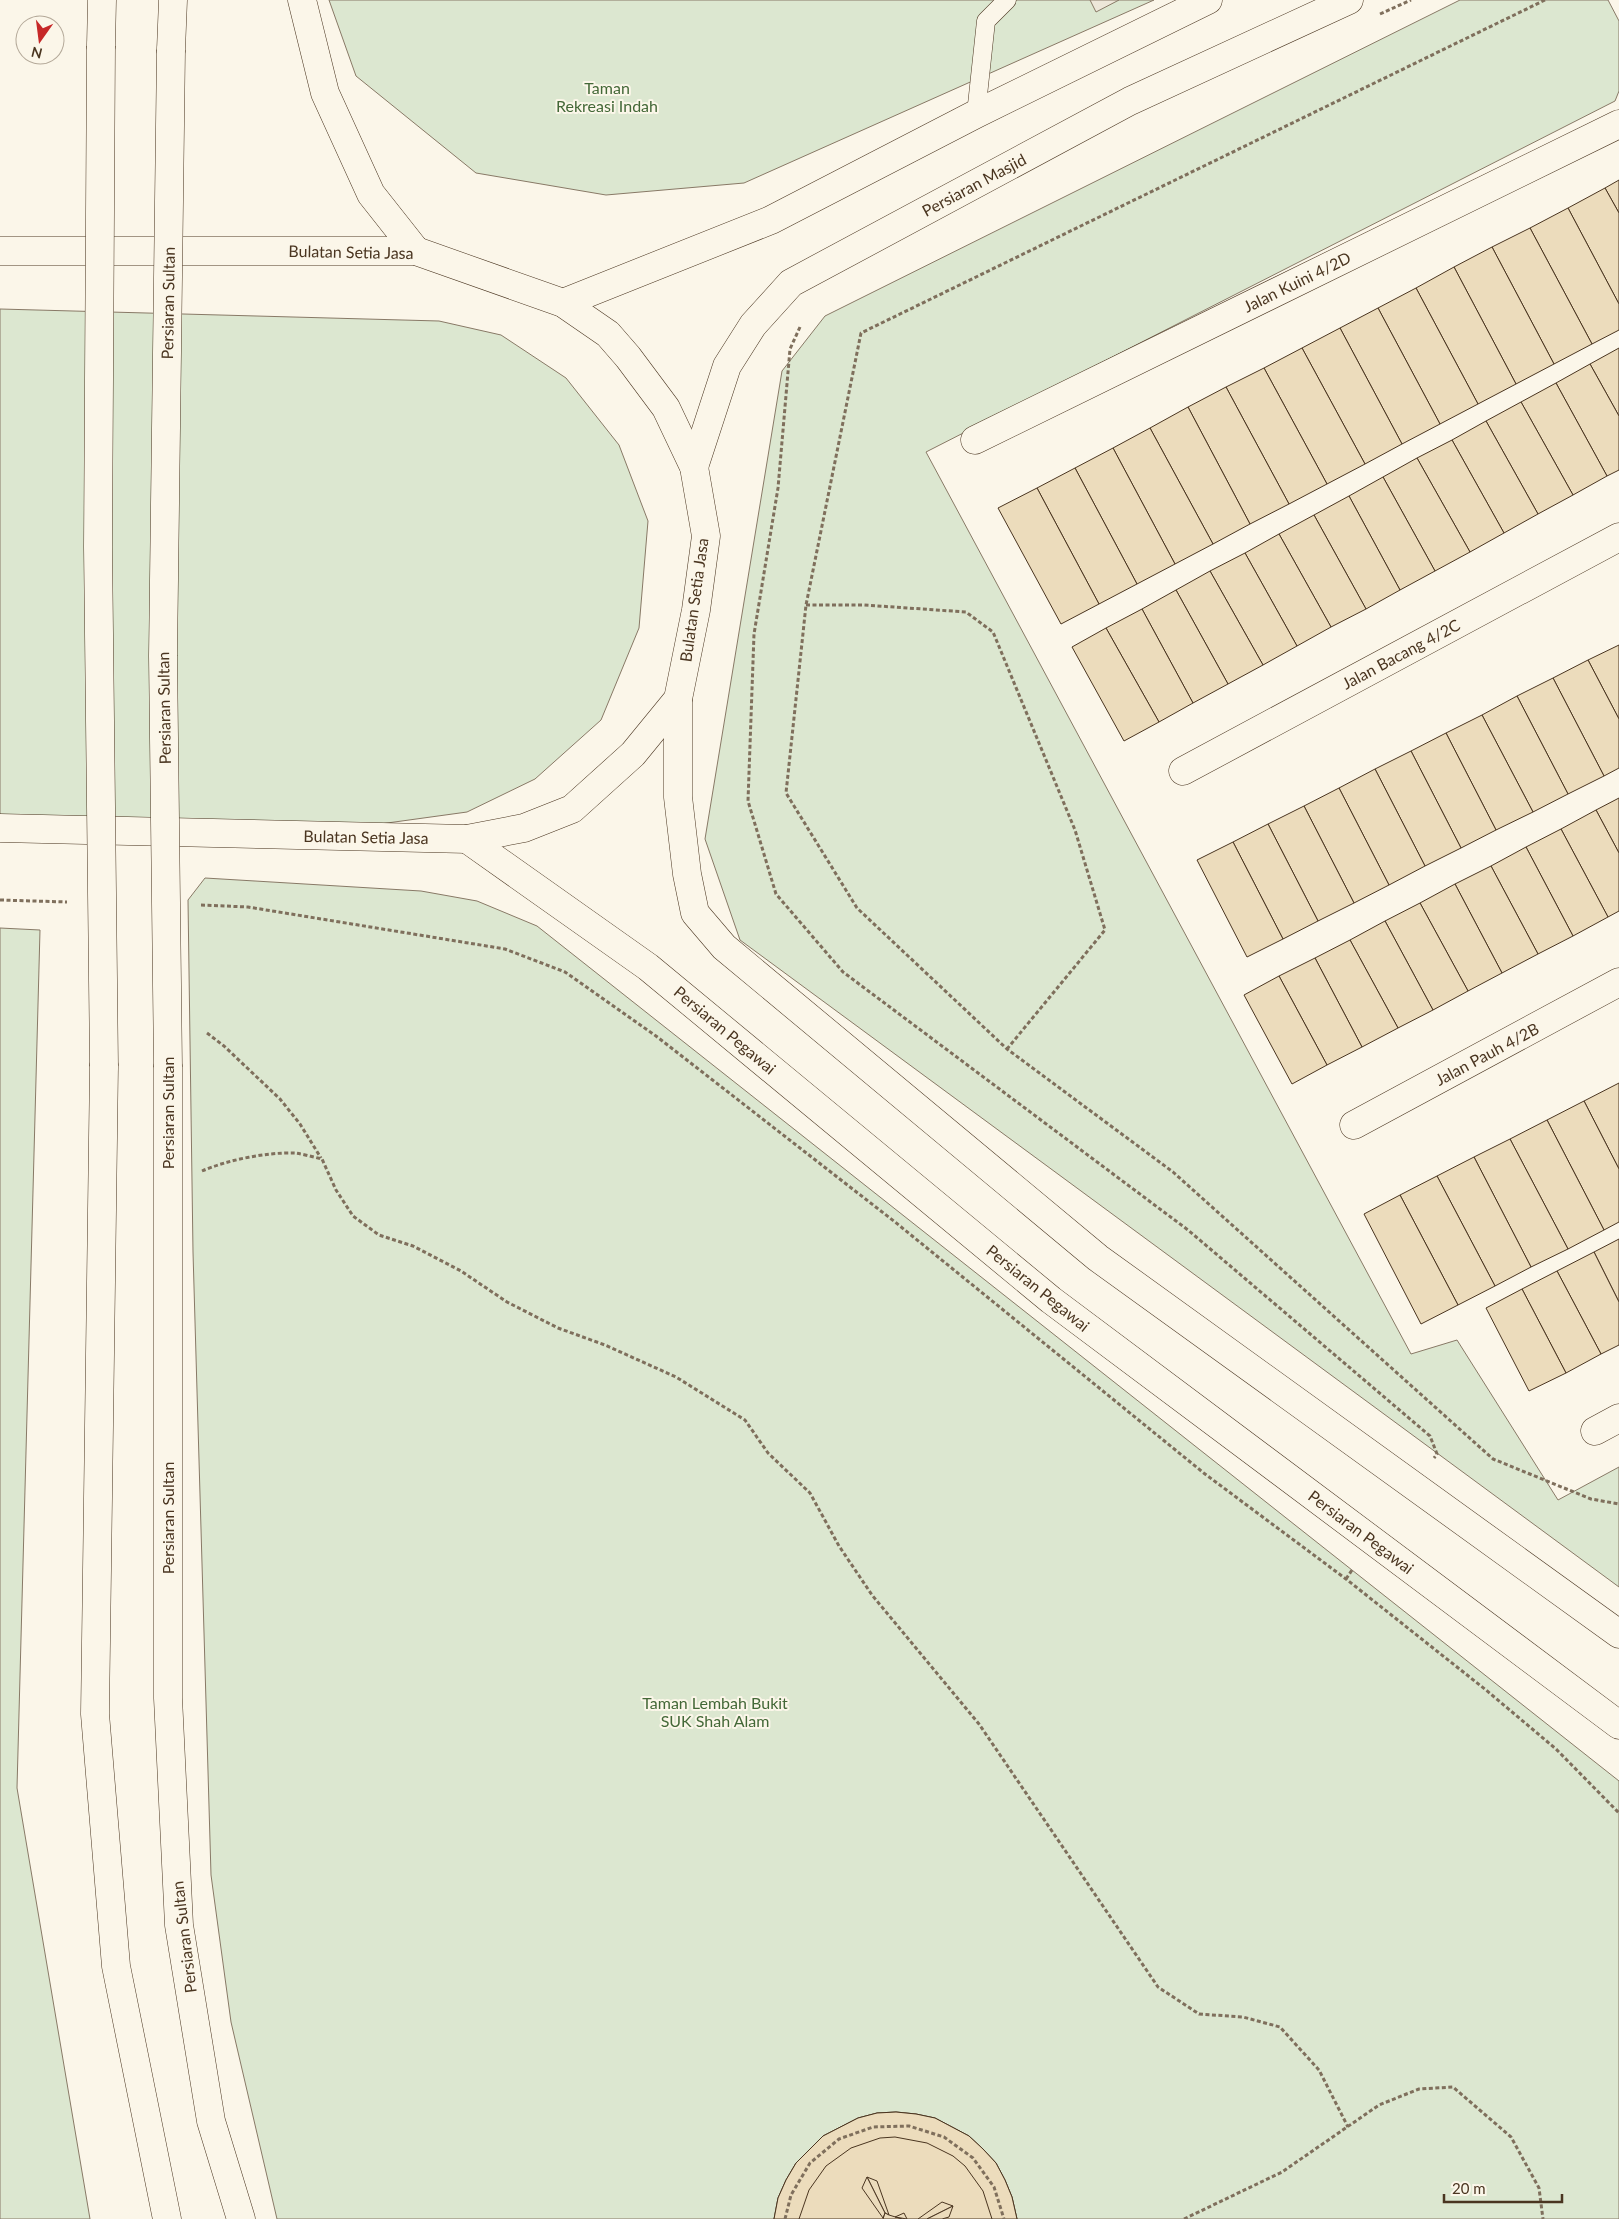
<svg xmlns="http://www.w3.org/2000/svg" width="1619" height="2219" font-family="Lato,sans-serif">
  <style>
    .green { fill: #dce7d0; stroke: #887966 }
    .parking { fill: #ede7d9; stroke: #887966 }
    .building { fill: #ecdcbc; stroke: #4a3520 }
    .lines { fill: none; stroke-linecap: round; stroke-linejoin: round }
    .service-casing { stroke: #4a3520; stroke-width: 19 }
    .minor-casing { stroke: #4a3520; stroke-width: 29 }
    .tertiary-casing { stroke: #4a3520; stroke-width: 29 }
    .secondary-casing { stroke: #4a3520; stroke-width: 29 }
    .primary-casing { stroke: #4a3520; stroke-width: 29 }
    .path { stroke: #7f6f5c; stroke-width: 3; stroke-dasharray: 4 2.5; stroke-linecap: butt }
    .service { stroke: #fbf6e9; stroke-width: 18 }
    .minor { stroke: #fbf6e9; stroke-width: 28 }
    .tertiary { stroke: #fbf6e9; stroke-width: 28 }
    .secondary { stroke: #fbf6e9; stroke-width: 28 }
    .primary { stroke: #fbf6e9; stroke-width: 28 }
    .tertiary-bridge-casing { stroke: #4a3520; stroke-width: 29; stroke-linecap: butt }
    .tertiary-bridge { stroke: #fbf6e9; stroke-width: 28 }
    .labels { text-anchor: middle; stroke-width: 4; stroke-linejoin: round; paint-order: stroke }
    .park-label { font-size: 16px; fill: #436837; stroke: #fbf6e9 }
    .street-label { font-size: 16px; fill: #4a3520; stroke: #fbf6e9 }
  </style>
  <rect width="100%" height="100%" fill="#fbf6e9"/>
  <g class="green">
    <polygon points="329,0 1154,0 744,183 606,195 476,173 356,76"/>
    <polygon points="1460,0 1608,0 1619,21 1619,91 1615,101 926,452 1411,1354 1457,1340 1558,1500 1619,1467 1619,1587 740,940 705,839 782,371 825,316"/>
    <polygon points="0,309 439,321 501,335 566,378 619,445 648,521 639,628 601,720 535,779 467,812 380,824 0,816"/>
    <polygon points="205,878 421,891 477,901 537,926 1619,1781 1619,2219 277,2219 231,2022 211,1875 193,1252 188,900"/>
    <polygon points="0,928 40,930 17,1788 90,2219 0,2219"/>
  </g>
  <polygon class="parking" points="1090,0 1119,0 1096,12"/>
  <g class="building">
    <polygon points="1619,180 1619,213 1605,188"/>
    <polygon points="1605,188 1619,213 1619,304 1568,208"/>
    <polygon points="1568,208 1619,304 1619,330 1592,344 1530,228"/>
    <polygon points="1530,228 1592,344 1554,364 1492,247"/>
    <polygon points="1492,247 1554,364 1516,384 1454,267"/>
    <polygon points="1454,267 1516,384 1478,404 1416,288"/>
    <polygon points="1416,288 1478,404 1440,424 1378,308"/>
    <polygon points="1378,308 1440,424 1402,444 1340,328"/>
    <polygon points="1340,328 1402,444 1365,464 1302,348"/>
    <polygon points="1302,348 1365,464 1327,484 1264,368"/>
    <polygon points="1619,348 1619,416 1590,364"/>
    <polygon points="1590,364 1619,416 1619,470 1607,476 1556,383"/>
    <polygon points="1264,368 1327,484 1289,504 1226,387"/>
    <polygon points="1556,383 1607,476 1573,495 1521,402"/>
    <polygon points="1226,387 1289,504 1250,524 1188,407"/>
    <polygon points="1521,402 1573,495 1538,514 1486,421"/>
    <polygon points="1188,407 1250,524 1213,544 1150,428"/>
    <polygon points="1486,421 1538,514 1504,533 1452,440"/>
    <polygon points="1150,428 1213,544 1175,564 1113,448"/>
    <polygon points="1452,440 1504,533 1470,552 1417,458"/>
    <polygon points="1113,448 1175,564 1137,584 1075,468"/>
    <polygon points="1417,458 1470,552 1435,571 1383,477"/>
    <polygon points="1075,468 1137,584 1099,604 1037,488"/>
    <polygon points="1383,477 1435,571 1400,590 1349,496"/>
    <polygon points="1037,488 1099,604 1061,624 998,508"/>
    <polygon points="1349,496 1400,590 1366,609 1314,515"/>
    <polygon points="1314,515 1366,609 1331,627 1279,534"/>
    <polygon points="1279,534 1331,627 1297,646 1245,553"/>
    <polygon points="1245,553 1297,646 1263,665 1210,571"/>
    <polygon points="1210,571 1263,665 1228,684 1176,590"/>
    <polygon points="1176,590 1228,684 1193,703 1142,609"/>
    <polygon points="1142,609 1193,703 1159,722 1106,628"/>
    <polygon points="1106,628 1159,722 1124,741 1072,647"/>
    <polygon points="1619,645 1619,719 1588,660"/>
    <polygon points="1588,660 1619,719 1619,768 1604,776 1553,678"/>
    <polygon points="1553,678 1604,776 1568,794 1517,696"/>
    <polygon points="1517,696 1568,794 1533,812 1482,715"/>
    <polygon points="1482,715 1533,812 1496,830 1446,733"/>
    <polygon points="1446,733 1496,830 1461,848 1411,751"/>
    <polygon points="1411,751 1461,848 1425,866 1375,769"/>
    <polygon points="1375,769 1425,866 1389,885 1339,788"/>
    <polygon points="1339,788 1389,885 1354,903 1304,806"/>
    <polygon points="1619,798 1619,853 1596,810"/>
    <polygon points="1304,806 1354,903 1318,921 1268,824"/>
    <polygon points="1596,810 1619,853 1619,911 1608,917 1561,829"/>
    <polygon points="1268,824 1318,921 1283,939 1233,842"/>
    <polygon points="1561,829 1608,917 1573,936 1526,847"/>
    <polygon points="1233,842 1283,939 1247,957 1197,860"/>
    <polygon points="1526,847 1573,936 1538,954 1491,866"/>
    <polygon points="1491,866 1538,954 1502,973 1455,884"/>
    <polygon points="1455,884 1502,973 1468,991 1420,903"/>
    <polygon points="1420,903 1468,991 1433,1010 1385,921"/>
    <polygon points="1385,921 1433,1010 1398,1028 1350,940"/>
    <polygon points="1350,940 1398,1028 1362,1047 1315,958"/>
    <polygon points="1315,958 1362,1047 1327,1065 1279,976"/>
    <polygon points="1279,976 1327,1065 1292,1084 1244,995"/>
    <polygon points="1619,1083 1619,1169 1584,1101"/>
    <polygon points="1584,1101 1619,1169 1619,1222 1604,1230 1547,1120"/>
    <polygon points="1547,1120 1604,1230 1568,1249 1510,1139"/>
    <polygon points="1510,1139 1568,1249 1531,1267 1474,1157"/>
    <polygon points="1474,1157 1531,1267 1495,1286 1437,1176"/>
    <polygon points="1437,1176 1495,1286 1458,1305 1400,1195"/>
    <polygon points="1400,1195 1458,1305 1421,1324 1364,1214"/>
    <polygon points="1619,1239 1619,1302 1594,1252"/>
    <polygon points="1594,1252 1619,1302 1619,1345 1601,1354 1557,1271"/>
    <polygon points="1557,1271 1601,1354 1566,1373 1522,1289"/>
    <polygon points="1522,1289 1566,1373 1529,1391 1486,1308"/>
    <polygon points="896,2112 916,2114 935,2118 969,2136 983,2149 996,2163 1005,2180 1012,2197 1017,2219 992,2219 983,2191 965,2166 953,2156 927,2143 895,2137 865,2142 838,2156 817,2178 809,2190 799,2219 774,2219 778,2198 786,2180 796,2163 823,2136 858,2118 877,2113"/>
    <polygon points="896,2112 916,2114 935,2118 969,2136 983,2149 996,2163 1005,2180 1012,2197 1017,2219 774,2219 778,2198 786,2180 796,2163 823,2136 858,2118 877,2113"/>
    <polygon points="895,2137 927,2143 953,2156 965,2166 983,2191 992,2219 799,2219 809,2190 826,2166 851,2148 880,2138"/>
    <polygon points="867,2177 877,2181 889,2215 885,2213"/>
    <polygon points="867,2177 885,2213 883,2218 862,2188"/>
    <polygon points="942,2202 953,2206 927,2219 918,2219"/>
    <polygon points="953,2206 949,2217 942,2219 927,2219"/>
    <polygon points="885,2213 889,2215 902,2219 883,2219"/>
    <polygon points="904,2213 907,2219 895,2217"/>
  </g>
  <g class="lines">
    <defs>
      <polyline id="service" points="976,114 986,21 1007,0"/>
      <g id="minor">
        <polyline points="975,440 1619,124"/>
        <polyline points="1183,771 1619,537"/>
        <polyline points="1354,1125 1619,982"/>
        <polyline points="1595,1431 1619,1418"/>
      </g>
      <g id="tertiary">
        <polyline points="101,46 102,0"/>
        <polyline points="171,50 173,0"/>
        <polyline points="104,1066 95,1714 116,1966 167,2219"/>
        <polyline points="168,1067 168,1698 179,1925 211,2121 241,2219"/>
      </g>
      <g id="secondary">
        <polyline points="678,699 678,797 687,874 695,913 724,947 1098,1258 1619,1634"/>
        <polyline points="467,839 648,967 1051,1300 1619,1725"/>
      </g>
      <g id="primary">
        <polyline points="302,0 325,93 371,194 416,251"/>
        <polyline points="0,251 416,251 563,303 608,334 628,357 666,408 694,467 706,536 696,610 678,699 633,754 572,809 524,828 467,839 0,828"/>
        <polyline points="563,303 771,220 976,114 1208,0"/>
        <polyline points="694,467 727,366 753,325 791,283 1130,101 1349,0"/>
      </g>
    </defs>
    <use href="#service" class="service-casing"/>
    <use href="#minor" class="minor-casing"/>
    <use href="#tertiary" class="tertiary-casing"/>
    <use href="#secondary" class="secondary-casing"/>
    <use href="#primary" class="primary-casing"/>
    <g class="path">
      <polyline points="1545,0 861,333 806,605 786,793 857,908 1007,1049 1173,1172 1493,1459 1591,1499 1619,1504"/>
      <polyline points="1380,14 1411,0"/>
      <polyline points="800,327 790,349 778,488 754,634 748,801 776,894 843,972 1188,1230 1430,1436 1437,1454 1434,1458"/>
      <polyline points="806,605 864,605 966,612 993,632 1075,830 1105,930 1007,1049"/>
      <polyline points="0,900 67,902"/>
      <polyline points="201,905 248,907 505,949 565,972 656,1036 895,1222 1205,1474 1346,1579 1486,1690 1556,1749 1619,1813"/>
      <polyline points="207,1033 224,1046 280,1099 300,1124 321,1158"/>
      <path d="M202 1171C227 1160 267 1152 295 1153 303 1154 313 1157 322 1159L336 1190 353 1216 379 1235 413 1246 461 1271 507 1302 558 1328 605 1345 676 1377 745 1420 768 1453 810 1493 839 1546 872 1595 979 1724 1158 1987 1199 2014 1243 2017 1280 2027 1319 2070 1348 2127"/>
      <polyline points="1346,1579 1352,1570"/>
      <polyline points="785,2219 791,2195 810,2163 839,2139 873,2127 909,2126 944,2137 973,2158 994,2187 1004,2219"/>
      <polyline points="1184,2219 1282,2172 1379,2105 1419,2089 1453,2087 1511,2137 1539,2188 1543,2219"/>
    </g>
    <use href="#service" class="service"/>
    <use href="#minor" class="minor"/>
    <use href="#tertiary" class="tertiary"/>
    <use href="#secondary" class="secondary"/>
    <use href="#primary" class="primary"/>
    <defs>
      <g id="tertiary-bridge">
        <polyline points="101,46 98,547 104,1066"/>
        <polyline points="168,1067 163,656 171,50"/>
      </g>
    </defs>
    <use href="#tertiary-bridge" class="tertiary-bridge-casing"/>
    <use href="#tertiary-bridge" class="tertiary-bridge"/>
  </g>
  <g class="labels">
    <g class="park-label">
      <text x="607" y="94">Taman<tspan x="607" dy="18">Rekreasi Indah</tspan></text>
      <text x="715" y="1709">Taman Lembah Bukit<tspan x="715" dy="18">SUK Shah Alam</tspan></text>
    </g>
    <g class="street-label">
      <text transform="translate(974 185) rotate(-28)" y="6">Persiaran Masjid</text>
      <text transform="translate(351 252) rotate(1)" y="6">Bulatan Setia Jasa</text>
      <text transform="translate(1297 282) rotate(-26)" y="6">Jalan Kuini 4/2D</text>
      <text transform="translate(168 303) rotate(-89)" y="6">Persiaran Sultan</text>
      <text transform="translate(694 600) rotate(-82)" y="6">Bulatan Setia Jasa</text>
      <text transform="translate(1401 654) rotate(-28)" y="6">Jalan Bacang 4/2C</text>
      <text transform="translate(164 708) rotate(-91)" y="6">Persiaran Sultan</text>
      <text transform="translate(366 837) rotate(1)" y="6">Bulatan Setia Jasa</text>
      <text transform="translate(725 1030) rotate(40)" y="6">Persiaran Pegawai</text>
      <text transform="translate(1487 1054) rotate(-28)" y="6">Jalan Pauh 4/2B</text>
      <text transform="translate(168 1113) rotate(-90)" y="6">Persiaran Sultan</text>
      <text transform="translate(1038 1288) rotate(39)" y="6">Persiaran Pegawai</text>
      <text transform="translate(168 1518) rotate(-90)" y="6">Persiaran Sultan</text>
      <text transform="translate(1361 1532) rotate(37)" y="6">Persiaran Pegawai</text>
      <text transform="translate(184 1937) rotate(-97)" y="6">Persiaran Sultan</text>
    </g>
  </g>
  <g transform="translate(40 40) rotate(194)"><circle r="24" fill="#fbf6e9" stroke="#b4a999"/>
  <path d="M0-4L9 19L0 12L-9 19Z" fill="#c62828"/>
  <text y="-8" font-size="14" font-weight="bold" text-anchor="middle" fill="#4a3520">N</text>
  </g>
  <path d="M1444 2194v8h118v-8" fill="none" stroke="#4a3520" stroke-width="2.5"/>
  <text x="1452" y="2194" font-size="15" fill="#4a3520" stroke="#fbf6e9" stroke-width="4" paint-order="stroke">20 m</text>
</svg>
